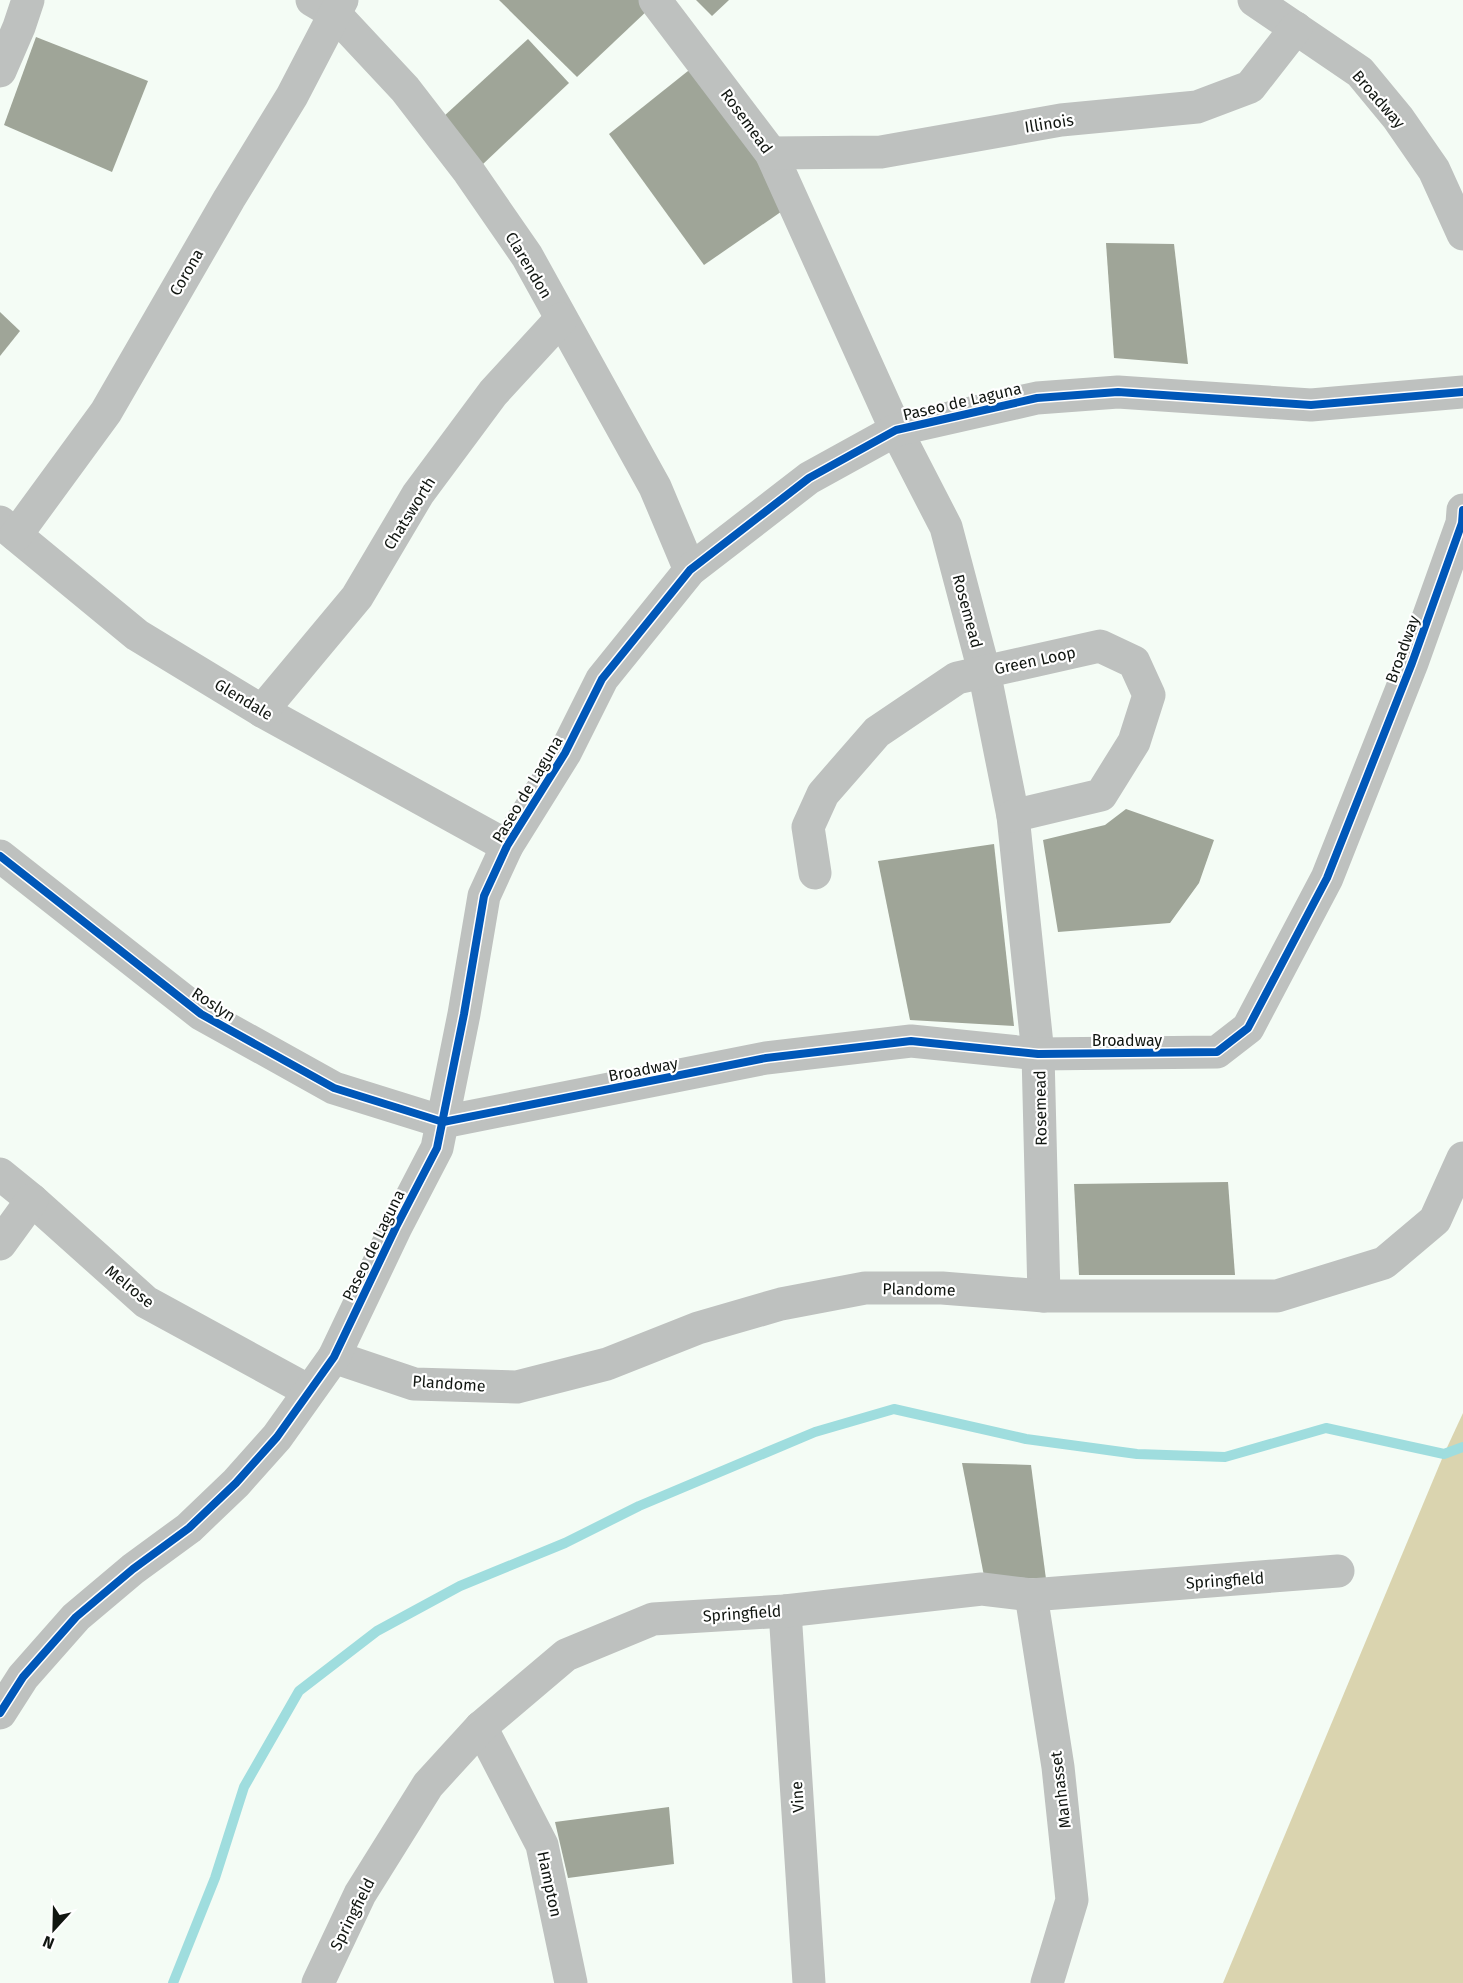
<svg xmlns="http://www.w3.org/2000/svg" width="1463" height="1983" font-family="'Fira Sans',sans-serif">
  <style>
    .forest { fill: #dad4af }
    .lines { fill: none; stroke-linecap: round; stroke-linejoin: round }
    .stream { stroke: #9fddde; stroke-width: 10 }
    .building { fill: #9fa598 }
    .minor { stroke: #bec1bf; stroke-width: 33 }
    .cycleway-casing { stroke: #fff; stroke-width: 11 }
    .cycleway { stroke: #0057b8; stroke-width: 8 }
    .labels { text-anchor: middle; stroke-width: 4.5; stroke-linejoin: round; paint-order: stroke }
    .street-label { font-size: 16px; fill: #111611; stroke: #fff }
  </style>
  <rect width="100%" height="100%" fill="#f4fcf5"/>
  <polygon class="forest" points="1463,1413 1463,1983 1223,1983 1444,1454"/>
  <g class="lines">
    <polyline class="stream" points="173,1983 215,1878 244,1787 299,1691 377,1631 460,1586 565,1543 639,1506 815,1432 894,1409 1026,1439 1137,1454 1225,1457 1326,1428 1444,1454 1463,1447"/>
  </g>
  <g class="building">
    <polygon points="499,0 643,0 650,8 577,77"/>
    <polygon points="696,0 729,0 712,16"/>
    <polygon points="36,37 148,81 112,172 4,125"/>
    <polygon points="528,39 569,83 482,165 443,117"/>
    <polygon points="698,63 788,207 704,265 609,134"/>
    <polygon points="1106,243 1174,244 1188,364 1114,358"/>
    <polygon points="0,312 20,331 0,356"/>
    <polygon points="1126,809 1214,840 1199,883 1170,923 1058,932 1043,840 1105,825"/>
    <polygon points="994,844 1014,1026 910,1020 878,861"/>
    <polygon points="1228,1182 1235,1275 1079,1275 1074,1184"/>
    <polygon points="962,1463 1031,1465 1046,1579 984,1576"/>
    <polygon points="669,1807 674,1864 568,1878 555,1822"/>
  </g>
  <g class="lines">
    <g class="minor">
      <polyline points="312,0 334,13 405,89 469,172 527,256 655,487 690,570"/>
      <polyline points="655,0 771,153 896,430 946,527 984,671 1013,816 1038,1054 1044,1296"/>
      <polyline points="1254,0 1360,72 1398,118 1434,170 1463,234"/>
      <polyline points="0,71 19,27 28,0"/>
      <polyline points="771,153 881,152 1061,120 1197,107 1250,87 1296,28"/>
      <polyline points="0,522 137,635 262,711 507,846"/>
      <polyline points="16,535 106,412 229,199 292,96 342,0"/>
      <polyline points="262,711 357,597 418,494 493,393 561,319"/>
      <polyline points="0,856 201,1014 334,1088 443,1122 766,1058 911,1041 1038,1054 1217,1052 1248,1028 1327,878 1412,663 1462,523 1463,510"/>
      <polyline points="815,873 808,827 823,794 877,732 957,678 1100,646 1134,662 1149,695 1134,742 1101,795 1013,816"/>
      <polyline points="0,1174 32,1200 146,1302 309,1391"/>
      <polyline points="0,1244 32,1200"/>
      <polyline points="334,1357 414,1384 517,1387 607,1364 698,1328 781,1304 865,1288 942,1288 1044,1296 1277,1296 1384,1263 1435,1220 1463,1158"/>
      <polyline points="1031,1595 1058,1767 1072,1900 1047,1983"/>
      <polyline points="785,1611 809,1983"/>
      <polyline points="0,1713 23,1677 76,1617 133,1569 189,1528 236,1483 277,1437 334,1357 396,1227 437,1148 464,1014 484,896 507,846 565,753 602,679 690,570 809,478 896,430 1037,398 1118,392 1311,405 1463,392"/>
      <polyline points="481,1727 542,1845 571,1983"/>
      <polyline points="318,1983 360,1894 428,1785 481,1727 566,1655 653,1619 785,1611 982,1589 1031,1595 1338,1571"/>
    </g>
    <defs>
      <g id="cycleway">
        <polyline points="0,856 201,1014 334,1088 443,1122 766,1058 911,1041 1038,1054 1217,1052 1248,1028 1327,878 1412,663 1462,523 1463,510"/>
        <polyline points="0,1713 23,1677 76,1617 133,1569 189,1528 236,1483 277,1437 334,1357 396,1227 437,1148 464,1014 484,896 507,846 565,753 602,679 690,570 809,478 896,430 1037,398 1118,392 1311,405 1463,392"/>
      </g>
    </defs>
    <use href="#cycleway" class="cycleway-casing"/>
    <use href="#cycleway" class="cycleway"/>
  </g>
  <g class="labels">
    <g class="street-label">
      <text transform="translate(1379 99) rotate(49)" y="6">Broadway</text>
      <text transform="translate(747 121) rotate(54)" y="6">Rosemead</text>
      <text transform="translate(1049 123) rotate(-9)" y="6">Illinois</text>
      <text transform="translate(529 265) rotate(59)" y="6">Clarendon</text>
      <text transform="translate(186 272) rotate(-60)" y="6">Corona</text>
      <text transform="translate(962 401) rotate(-13)" y="6">Paseo de Laguna</text>
      <text transform="translate(409 513) rotate(-58)" y="6">Chatsworth</text>
      <text transform="translate(968 611) rotate(75)" y="6">Rosemead</text>
      <text transform="translate(1402 649) rotate(-70)" y="6">Broadway</text>
      <text transform="translate(1035 660) rotate(-12)" y="6">Green Loop</text>
      <text transform="translate(244 699) rotate(31)" y="6">Glendale</text>
      <text transform="translate(527 789) rotate(-59)" y="6">Paseo de Laguna</text>
      <text transform="translate(214 1004) rotate(33)" y="6">Roslyn</text>
      <text x="1127" y="1046">Broadway</text>
      <text transform="translate(643 1069) rotate(-11)" y="6">Broadway</text>
      <text transform="translate(1040 1108) rotate(-91)" y="6">Rosemead</text>
      <text transform="translate(373 1245) rotate(-64)" y="6">Paseo de Laguna</text>
      <text transform="translate(130 1286) rotate(39)" y="6">Melrose</text>
      <text transform="translate(919 1289) rotate(1)" y="6">Plandome</text>
      <text transform="translate(449 1383) rotate(4)" y="6">Plandome</text>
      <text transform="translate(1225 1580) rotate(-4)" y="6">Springfield</text>
      <text transform="translate(742 1613) rotate(-4)" y="6">Springfield</text>
      <text transform="translate(1060 1790) rotate(-97)" y="6">Manhasset</text>
      <text transform="translate(797 1797) rotate(-94)" y="6">Vine</text>
      <text transform="translate(550 1884) rotate(78)" y="6">Hampton</text>
      <text transform="translate(352 1914) rotate(-63)" y="6">Springfield</text>
    </g>
  </g>
  <g transform="translate(54 1929) rotate(202)" stroke="#ffffff" stroke-width="4.5" paint-order="stroke">
  <path d="M0-4.5L10 22L0 15L-10 22Z" fill="#111611"/>
  <text y="-9" font-size="16" font-weight="bold" text-anchor="middle" fill="#111611">N</text>
  </g>
</svg>
